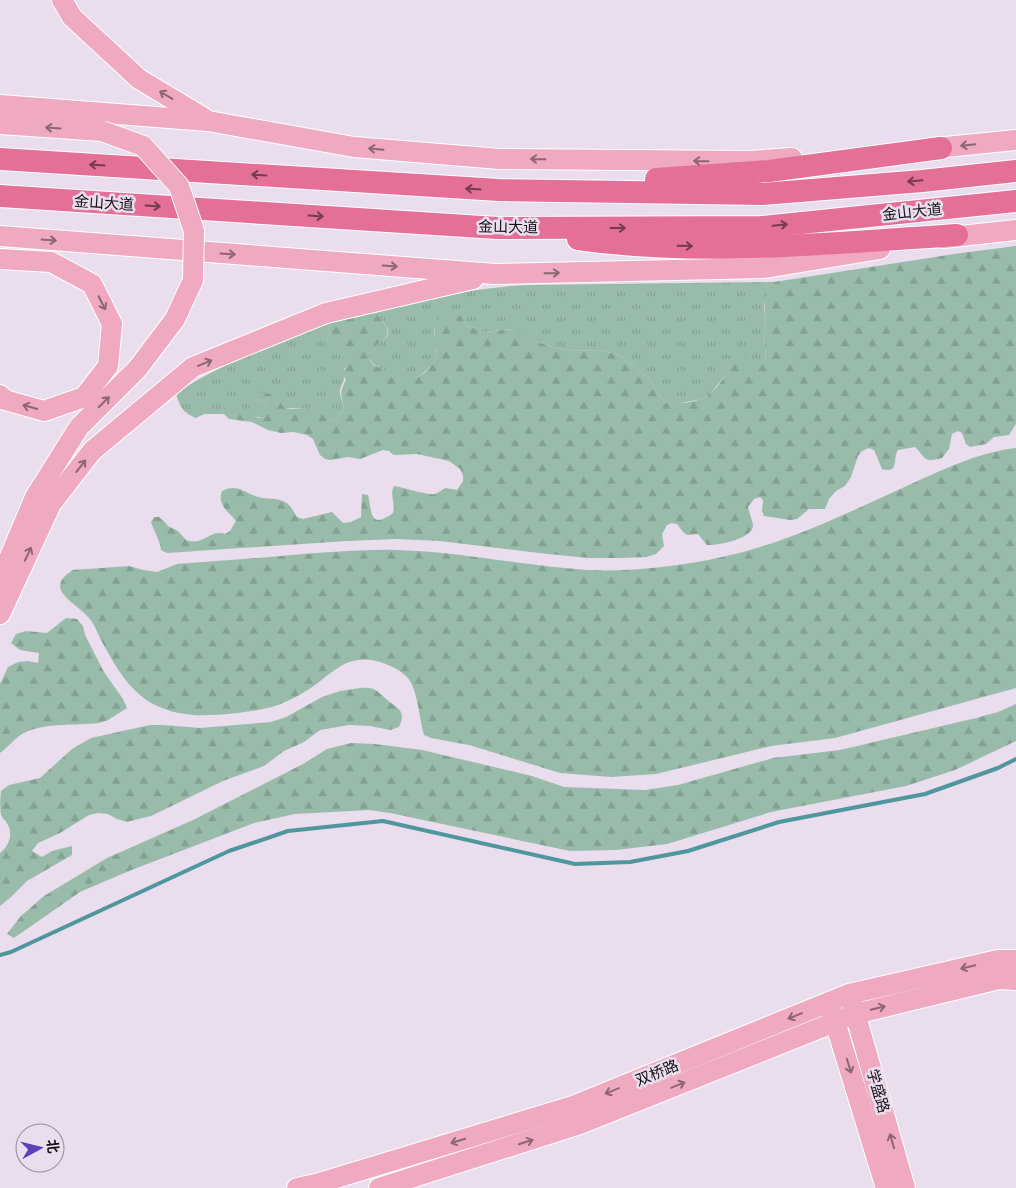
<svg xmlns="http://www.w3.org/2000/svg" width="1016" height="1188" font-family="Inter,'Noto Sans SC',sans-serif">
  <style>
    .grass { fill: url(#grass-tufts) }
    .forest { fill: url(#forest-firs) }
    .lines { fill: none; stroke-linecap: round; stroke-linejoin: round }
    .stream { stroke: #4f969d; stroke-width: 4 }
    .major-casing { stroke: #fff; stroke-width: 22 }
    .highway-casing { stroke: #fff; stroke-width: 24 }
    .major { stroke: #efa9c1; stroke-width: 20 }
    .highway { stroke: #e57097; stroke-width: 22 }
    .major-bridge-casing { stroke: #fff; stroke-width: 22; stroke-linecap: butt }
    .major-bridge { stroke: #efa9c1; stroke-width: 20 }
    .oneway { stroke: #8d6574 }
    .oneway2 { stroke: #733c51 }
    .labels { text-anchor: middle; stroke-width: 5; stroke-linejoin: round; paint-order: stroke }
    .street-label { font-size: 15px; fill: #151117; stroke: #eaddee }
  </style>
  <defs>
    <pattern id="grass-tufts" width="24" height="20" patternUnits="userSpaceOnUse" patternTransform="scale(1.25)"><rect width="24" height="20" fill="#99bcaa"/><path d="M3 7l-1-3M5 7V3M7 7l1-3M15 17l-1-3M17 17v-4M19 17l1-3" fill="none" stroke="#83a192"/></pattern>
    <pattern id="forest-firs" width="22" height="20" patternUnits="userSpaceOnUse" patternTransform="scale(1.25)"><rect width="22" height="20" fill="#99bcaa"/><path d="M5 1l3.5 6h-7zM16 11l3.5 6h-7z" fill="#83a192"/></pattern>
  </defs>
  <rect width="100%" height="100%" fill="#eaddee"/>
  <g class="grass">
    <path d="M774 282 767 288 764 306 766 325 764 334 766 362 756 368 750 360 730 369 711 393 702 399 675 404 666 403 660 396 649 379 620 355 599 350 576 351 556 348 538 342 513 329 484 332 466 325 462 317 434 329 437 358C429 370 414 384 399 380 393 379 390 374 386 371 379 366 372 367 369 357 370 353 371 349 374 346 383 338 395 338 384 323 380 318 378 314 374 310 425 299 476 287 529 285Z"/>
    <path d="M329 321 330 333 326 342 332 350H337L343 352 348 364 344 369C346 381 343 380 340 390 339 395 343 402 344 407L339 417 333 420 327 419 311 409 285 408C276 397 272 392 257 393V399L267 406 269 412 265 417C253 419 238 409 225 408L224 414H204L196 418C182 412 180 407 176 393 224 362 277 343 329 321Z"/>
  </g>
  <g class="forest">
    <path d="M1016 246V424L1009 435 994 437 986 444 970 447 966 444 962 433 958 431 952 434 949 449 942 458C923 463 927 459 915 447L898 450C892 459 900 474 882 469L874 450 869 448 862 451 858 456 851 477 845 486 836 491 829 499 825 509H809L797 519 790 520 764 516 762 511 763 500 760 497 754 499 748 507C749 513 753 521 753 526 752 539 717 546 707 545L698 534 687 535 683 532 677 524 672 523 667 525 662 534 664 546 656 554 646 557 622 558H589L548 554 440 541 396 539 347 541 167 553 161 550C160 540 154 532 151 522L154 517H159L164 521 168 526 178 531 186 540C189 541 194 542 198 541 209 538 213 530 225 534L230 531 236 521C228 511 217 505 222 491 236 483 245 493 258 497 268 500 276 497 285 502 291 505 293 511 297 517L303 519 332 512 343 523 351 522 361 517 362 494 368 495C372 510 369 531 393 513 396 503 389 495 394 486 402 487 430 496 435 494 439 493 442 489 446 488L457 490 463 481V475L460 469 449 461 417 454 394 455 389 451 383 450 360 459 348 457 330 460 325 459 320 455 313 439 307 435 294 432 281 433 268 430 252 422 229 419 224 414V408L236 409 259 418 265 417 268 412 267 406 257 399V393C273 392 275 396 285 408 294 410 303 408 310 409 318 410 325 418 333 420L339 417 344 407C340 391 340 394 346 379L342 375 347 364 343 352 326 349V342L330 333 329 321 374 310C378 314 380 318 383 322 398 342 372 339 370 355 369 357 369 360 371 362 374 367 379 367 384 369 390 372 393 379 399 380 404 381 410 379 415 378 425 375 431 366 437 358 436 338 429 328 444 313L455 312 462 317 466 325 484 332 513 329 521 331 538 342 556 348 576 351 599 350 620 355 649 379 660 396 666 403C677 404 691 403 701 399 715 394 728 373 732 360L740 356 750 360 756 367 766 362 764 334 766 325 764 297 767 288 774 282 961 253Z"/>
    <path d="M1016 448V688L835 738 771 746 656 774 611 777 560 773 469 745 431 738 424 735C419 718 418 689 407 677 400 670 390 665 380 662 353 654 339 666 319 682 309 690 295 698 283 703 264 712 206 718 186 714 174 713 163 709 153 704 128 690 114 664 101 640 97 632 94 623 88 617 75 602 42 589 73 570L129 566 143 570 157 572 177 564C219 561 261 558 303 554 334 552 366 549 398 550 461 552 524 566 587 570 627 572 669 567 708 560 775 548 837 518 898 490 936 473 974 453 1016 448Z"/>
    <path d="M66 618 77 619 83 626 85 635 104 672 123 699 127 708 108 720 99 723C75 726 46 722 24 733 14 738 9 747 0 753V684L8 667 18 662 28 661 38 663 39 653 20 650 11 643 16 634 26 631 47 633Z"/>
    <path d="M360 688C374 687 375 689 385 698 397 709 407 709 399 727L390 730 370 726 349 725 320 730 304 742 284 751 264 766 223 781 151 816 127 822 117 819 108 814 98 813 89 815 60 833 38 843 32 851 42 857 52 851 72 846V855L27 881 11 897 0 906V853C9 846 13 835 8 825 6 821 3 819 1 815 0 808 0 799 1 791L9 785 40 778 72 749 91 738 150 725H163L200 728 271 722 286 717 322 697 340 691Z"/>
    <polygon points="1016,704 1016,741 955,770 906,786 771,812 667,844 616,850 570,851 390,813 369,810 295,814 254,823 129,871 80,892 14,938 7,934 21,916 44,896 107,858 193,820 303,764 327,749 351,743 375,744 422,750 532,776 564,787 645,790 678,785 773,758 840,750 976,718 998,712"/>
  </g>
  <g class="lines">
    <polyline class="stream" points="0,955 11,952 229,851 288,831 383,821 575,864 630,862 688,851 779,822 925,794 998,768 1016,759"/>
    <defs>
      <g id="major">
        <polyline points="62,0 72,17 139,79 204,118"/>
        <polyline points="0,105 208,121 354,147 500,159 748,161 792,158"/>
        <polyline points="0,124 102,131"/>
        <polyline points="926,149 1016,140"/>
        <polyline points="0,236 495,274 765,268 880,249"/>
        <polyline points="943,238 1016,230"/>
        <polyline points="0,259 51,262 92,284 112,324 108,366 84,397 44,411 5,400 0,395"/>
        <polyline points="0,591 6,566 35,497 79,427 138,368 175,319 193,280"/>
        <polyline points="0,614 51,504 92,451 193,367 326,313 473,279"/>
        <polyline points="852,1002 905,1188"/>
        <polyline points="831,1009 886,1188"/>
        <polyline points="297,1188 316,1184 573,1106 849,994 998,960 1016,960"/>
        <polyline points="379,1188 580,1124 855,1014 999,979 1016,980"/>
      </g>
      <g id="highway">
        <polyline points="0,159 499,190 763,194 922,181 1016,171"/>
        <polyline points="656,179 769,171 941,148"/>
        <polyline points="0,196 497,228 762,227 1016,201"/>
        <path d="M578 239C703 257 831 243 957 235"/>
      </g>
    </defs>
    <use href="#major" class="major-casing"/>
    <use href="#highway" class="highway-casing"/>
    <use href="#major" class="major"/>
    <use href="#highway" class="highway"/>
    <defs>
      <polyline id="major-bridge" points="102,131 143,146 179,186 194,231 193,280"/>
    </defs>
    <use href="#major-bridge" class="major-bridge-casing"/>
    <use href="#major-bridge" class="major-bridge"/>
  </g>
  <defs><path id="oneway-shaft" d="M-6 0H5M1.5-3L5.5 0L1.5 3" fill="none" stroke-width="1.6" stroke-linecap="round" stroke-linejoin="round" transform="scale(1.25)"/></defs>
  <g class="oneway">
    <use href="#oneway-shaft" transform="translate(166 95) rotate(-149)"/>
    <use href="#oneway-shaft" transform="translate(53 128) rotate(-176)"/>
    <use href="#oneway-shaft" transform="translate(968 145) rotate(174)"/>
    <use href="#oneway-shaft" transform="translate(376 149) rotate(-175)"/>
    <use href="#oneway-shaft" transform="translate(538 159) rotate(-179)"/>
    <use href="#oneway-shaft" transform="translate(701 161) rotate(-179)"/>
    <use href="#oneway-shaft" transform="translate(49 240) rotate(4)"/>
    <use href="#oneway-shaft" transform="translate(228 254) rotate(4)"/>
    <use href="#oneway-shaft" transform="translate(390 266) rotate(4)"/>
    <use href="#oneway-shaft" transform="translate(552 273) rotate(-1)"/>
    <use href="#oneway-shaft" transform="translate(102 303) rotate(63)"/>
    <use href="#oneway-shaft" transform="translate(205 363) rotate(-22)"/>
    <use href="#oneway-shaft" transform="translate(104 402) rotate(-45)"/>
    <use href="#oneway-shaft" transform="translate(30 407) rotate(-164)"/>
    <use href="#oneway-shaft" transform="translate(81 466) rotate(-52)"/>
    <use href="#oneway-shaft" transform="translate(28 554) rotate(-65)"/>
    <use href="#oneway-shaft" transform="translate(968 967) rotate(167)"/>
    <use href="#oneway-shaft" transform="translate(878 1008) rotate(-14)"/>
    <use href="#oneway-shaft" transform="translate(795 1016) rotate(158)"/>
    <use href="#oneway-shaft" transform="translate(849 1066) rotate(73)"/>
    <use href="#oneway-shaft" transform="translate(678 1085) rotate(-22)"/>
    <use href="#oneway-shaft" transform="translate(612 1091) rotate(158)"/>
    <use href="#oneway-shaft" transform="translate(458 1141) rotate(163)"/>
    <use href="#oneway-shaft" transform="translate(892 1141) rotate(-106)"/>
    <use href="#oneway-shaft" transform="translate(526 1142) rotate(-18)"/>
  </g>
  <g class="oneway2">
    <use href="#oneway-shaft" transform="translate(97 165) rotate(-176)"/>
    <use href="#oneway-shaft" transform="translate(259 175) rotate(-176)"/>
    <use href="#oneway-shaft" transform="translate(915 181) rotate(175)"/>
    <use href="#oneway-shaft" transform="translate(473 189) rotate(-176)"/>
    <use href="#oneway-shaft" transform="translate(153 206) rotate(4)"/>
    <use href="#oneway-shaft" transform="translate(316 216) rotate(4)"/>
    <use href="#oneway-shaft" transform="translate(780 225) rotate(-6)"/>
    <use href="#oneway-shaft" transform="translate(618 228)"/>
    <use href="#oneway-shaft" transform="translate(685 246) rotate(1)"/>
  </g>
  <g class="labels">
    <g class="street-label">
      <text transform="translate(104 203) rotate(4)" y="5">金山大道</text>
      <text transform="translate(912 212) rotate(-6)" y="5">金山大道</text>
      <text transform="translate(508 227) rotate(1)" y="5">金山大道</text>
      <text transform="translate(657 1073) rotate(-22)" y="5">双桥路</text>
      <text transform="translate(878 1091) rotate(74)" y="5">学盛路</text>
    </g>
  </g>
  <g transform="translate(40 1148) rotate(83)"><circle r="24" fill="#eaddee" stroke="#958b98"/>
  <path d="M0-4L9 19L0 12L-9 19Z" fill="#5c40b8"/>
  <text y="-8" font-size="14" font-weight="bold" text-anchor="middle" fill="#151117">北</text>
  </g>
</svg>
